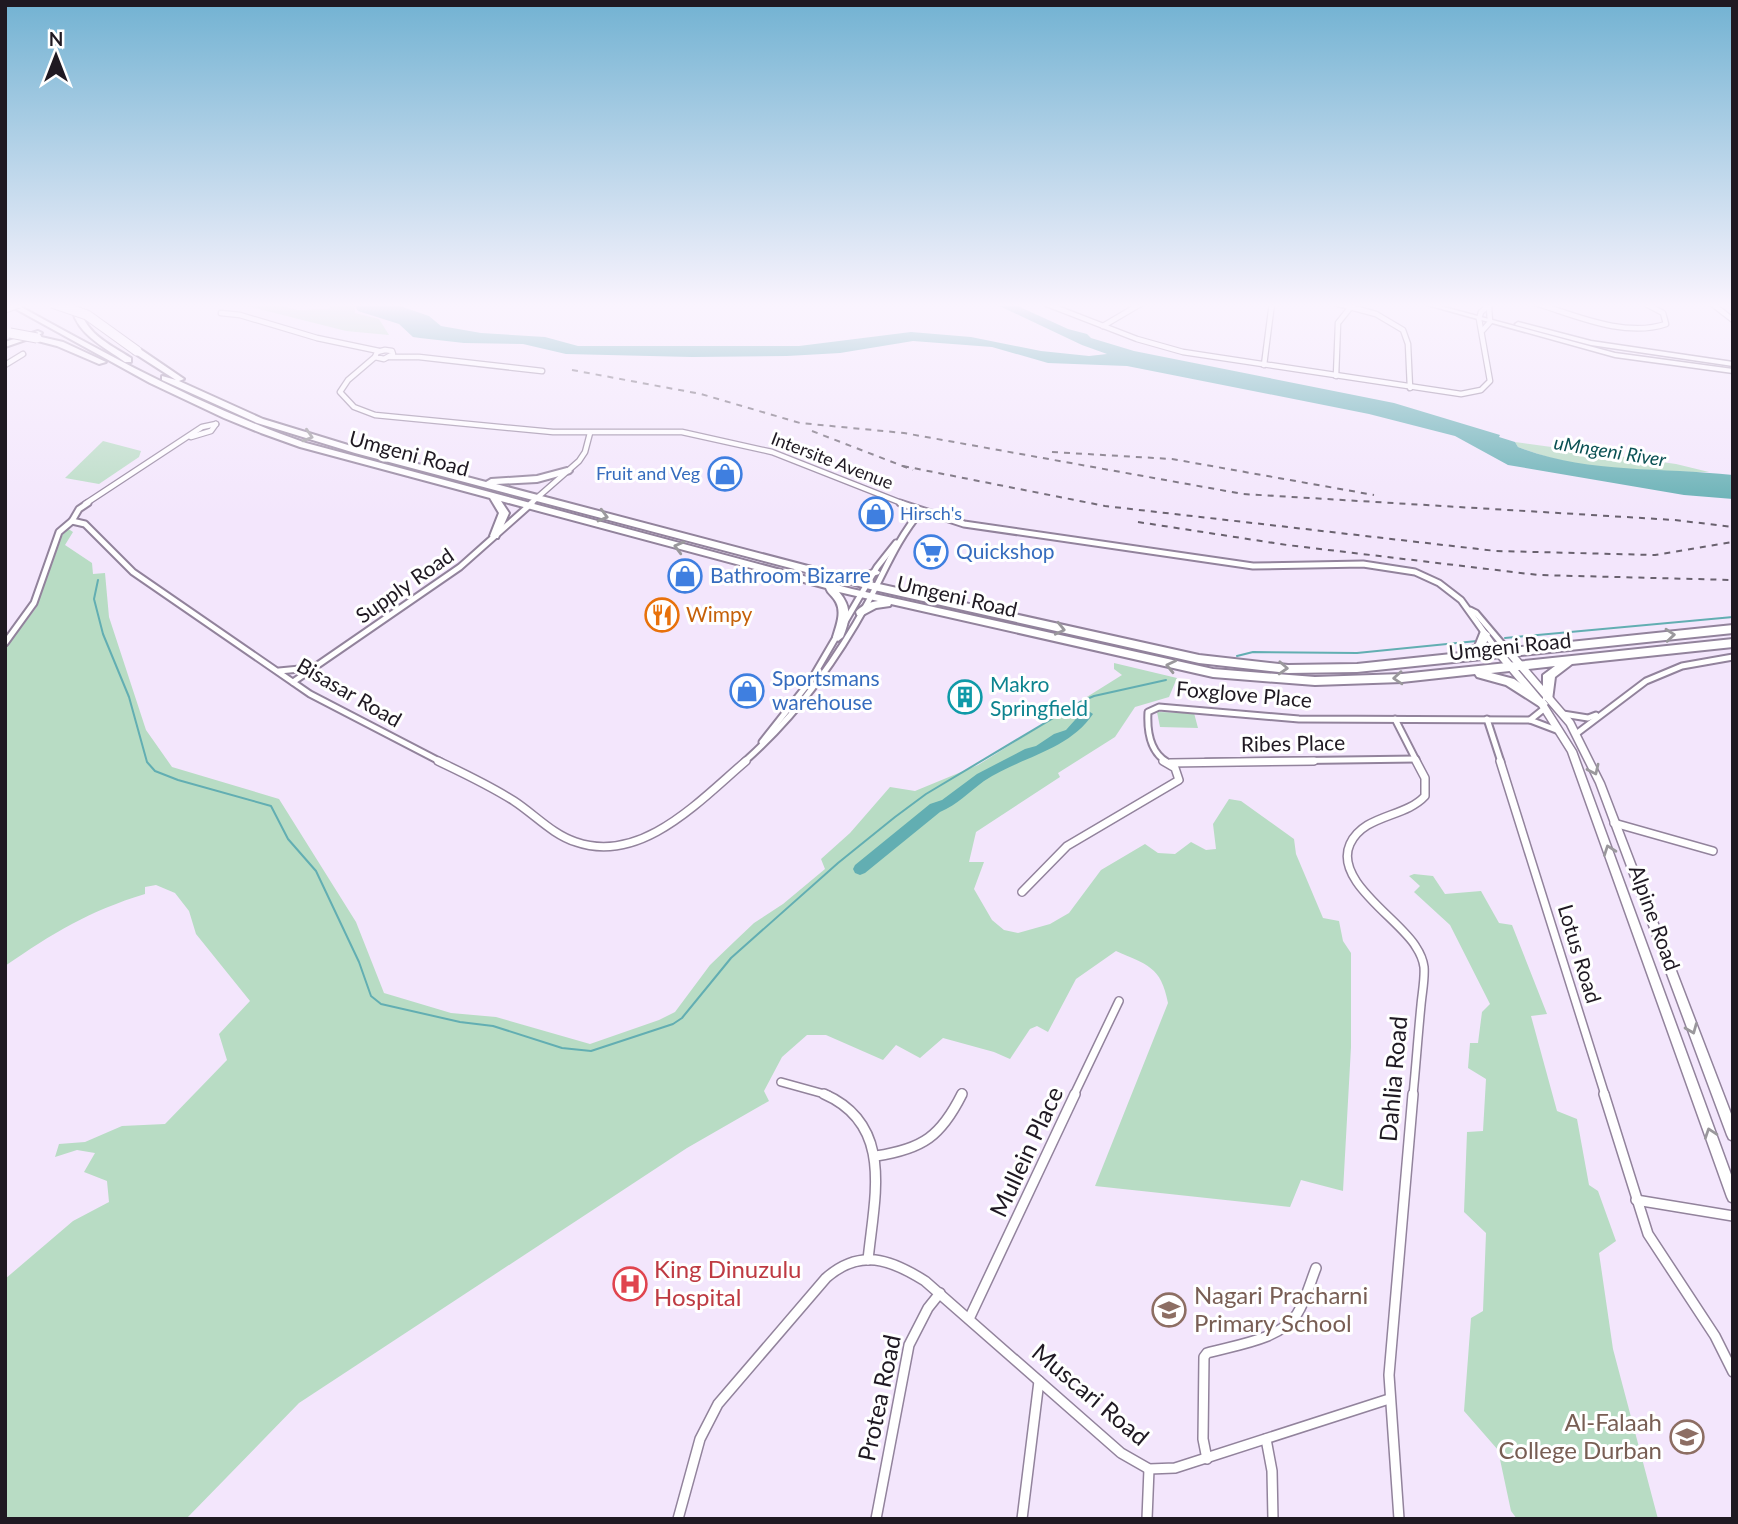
<svg xmlns="http://www.w3.org/2000/svg" width="1738" height="1524" font-family="Lato,sans-serif">
  <style>
    .green { fill: #b8dcc4 }
    .water { fill: #62aeb2 }
    .lines { fill: none; stroke-linecap: round; stroke-linejoin: round }
    .stream { stroke: #62aeb2; stroke-width: 2 }
    .river { fill: #62aeb2; fill-rule: evenodd }
    .street-far3-casing { stroke: #92839c; stroke-width: 7 }
    .street-far2-casing { stroke: #92839c; stroke-width: 9 }
    .street-far1-casing { stroke: #92839c; stroke-width: 10 }
    .street-casing { stroke: #92839c; stroke-width: 12 }
    .secondary-casing { stroke: #92839c; stroke-width: 3 }
    .highway-casing { stroke: #92839c; stroke-width: 4 }
    .street-far3 { stroke: #fff; stroke-width: 4.5 }
    .street-far2 { stroke: #fff; stroke-width: 5 }
    .street-far1 { stroke: #fff; stroke-width: 7 }
    .street { stroke: #fff; stroke-width: 9 }
    .secondary { fill: #fff; fill-rule: evenodd }
    .highway { fill: #fff; fill-rule: evenodd }
    .rail { stroke: #69616e; stroke-width: 2; stroke-dasharray: 6 6; stroke-linecap: butt }
    .highway-bridge-casing { stroke: #92839c; stroke-width: 11; stroke-linecap: butt }
    .highway-bridge { stroke: #fff; stroke-width: 9 }
    .oneway { stroke: #9a989c }
    .labels { text-anchor: middle; stroke-width: 6; stroke-linejoin: round; paint-order: stroke }
    .far-street-label { font-size: 18px; fill: #1f1922; stroke: #fff }
    .far-shop-label { font-size: 18px; fill: #366cbe; stroke: #fff; text-anchor: end }
    .far-water-label { font-size: 19px; font-style: italic; fill: #0b5154; stroke: #fff }
    .street-label { font-size: 21px; fill: #1f1922; stroke: #fff }
    .shop-label { font-size: 21px; fill: #366cbe; stroke: #fff; text-anchor: start }
    .food-label { font-size: 21px; fill: #c56008; stroke: #fff; text-anchor: start }
    .culture-label { font-size: 21px; fill: #0d838f; stroke: #fff; text-anchor: start }
    .near-street-label { font-size: 24px; fill: #1f1922; stroke: #fff }
    .near-health-label { font-size: 24px; fill: #be3a42; stroke: #fff; text-anchor: start }
    .near-education-label { font-size: 24px; fill: #785e54; stroke: #fff; text-anchor: start }
  </style>
  <rect width="100%" height="100%" fill="#f3e6fc"/>
  <g class="green">
    <polygon points="235,303 271,303 298,310 329,309 331,303 354,303 355,313 379,319 389,335 346,331"/>
    <polygon points="103,441 141,451 139,457 99,484 65,478"/>
    <path d="M1515 442 1676 464 1709 472C1644 472 1578 471 1518 447Z"/>
    <path d="M67 528 73 532 65 545 92 563 93 574 105 573 109 617 146 730 172 767 279 799 356 922 384 993 451 1013 496 1017 590 1044 659 1020 675 1012 710 965 735 941 754 923 783 904 825 869 821 859 850 833 890 787 915 791 978 765 1122 675 1114 669V663L1177 678 1169 697 1135 707 1115 737 1058 773 1060 777 976 832 969 862H984L974 889 992 920 1004 930 1018 933 1050 924 1069 913 1101 870 1145 844 1158 853 1175 854 1191 842 1206 850 1216 849 1213 824 1229 799 1241 801 1294 839 1296 854 1323 918 1339 921 1343 941 1351 953V1047L1343 1191 1301 1180 1290 1207 1095 1186 1168 1003C1161 966 1147 965 1116 951L1076 979 1048 1032 1037 1026 1030 1029 1010 1059 994 1052 943 1038 920 1058 896 1045 883 1060 826 1035H807L782 1057 764 1091 769 1101 687 1148 299 1403 186 1519H5V1279L73 1221 109 1202 107 1181 84 1172 95 1153 77 1150 55 1157 59 1144 85 1142 122 1126 165 1124 227 1060 219 1034 250 1001 196 934 189 911 175 893 156 885 145 887V894C89 911 53 933 5 966V649L36 608 62 536Z"/>
    <polygon points="1157,712 1194,713 1198,728 1160,727"/>
    <polygon points="1414,874 1433,876 1445,894 1481,891 1499,923 1512,925 1547,1014 1531,1016 1557,1111 1577,1119 1589,1185 1598,1191 1616,1241 1599,1253 1613,1349 1658,1519 1517,1519 1511,1511 1498,1450 1464,1411 1471,1318 1483,1311 1486,1233 1464,1212 1467,1132 1483,1131 1486,1079 1468,1068 1470,1043 1478,1043 1482,1012 1490,1004 1450,925 1414,892 1420,886 1409,876"/>
  </g>
  <path class="water" d="M357 303H391L429 316 441 326 481 333 545 337 578 346H799L911 332 971 337 1041 351 1089 356 1107 354 1082 345 993 303H1011L1068 329 1087 334 1091 338 1134 351 1394 403 1500 435 1499 437 1515 442 1518 447C1587 474 1660 467 1733 475V499L1684 495 1508 465 1455 436 1369 414 1127 366 1048 363 992 347 913 341 840 353 787 356 692 357 566 354 523 344 464 343 420 338 413 337 399 324 358 311 356 308Z"/>
  <g class="lines">
    <g class="stream">
      <polyline points="98,580 94,599 103,634 129,697 147,762 155,771 178,780 271,806 288,839 316,871 359,962 371,996 381,1004 460,1022 493,1026 562,1048 591,1051 673,1024 682,1018 731,958 838,863 895,817 926,794 1080,702 1094,696 1166,680"/>
      <polyline points="1505,638 1733,617"/>
      <polyline points="1237,656 1253,652 1357,653 1477,641"/>
    </g>
    <path class="river" d="M1087 710 1093 714C1068 751 1020 757 984 781 969 792 957 805 940 812L865 873 860 875 855 873 853 869 855 865 930 804 942 800 977 774 1025 749 1036 746 1054 734 1066 730 1083 711Z"/>
    <defs>
      <g id="street-far3">
        <polyline points="1044,303 1137,339 1183,352 1461,394 1481,390 1490,381 1479,319 1481,312 1492,303"/>
        <polyline points="1335,303 1376,314 1403,330 1408,344 1410,388"/>
        <path d="M1535 303C1575 315 1624 338 1666 324L1663 313 1644 303"/>
        <polyline points="1711,303 1733,320"/>
        <polyline points="221,313 240,315 317,338 379,351"/>
        <polyline points="1103,326 1142,303"/>
        <polyline points="1483,330 1490,322 1489,307"/>
        <polygon points="385,350 392,351 393,354 384,359 375,357 377,352"/>
        <polyline points="375,357 348,380 340,392 354,407 375,415 553,432 682,432 772,452 904,504"/>
        <polyline points="389,357 419,357 542,371"/>
        <polyline points="5,365 23,354"/>
        <polyline points="1264,365 1272,303"/>
        <polyline points="1336,376 1338,323 1350,308"/>
        <polyline points="191,437 211,431 216,424"/>
        <polyline points="85,504 202,427 216,424"/>
        <polyline points="530,504 579,461 585,452 590,433"/>
      </g>
      <g id="street-far2">
        <polyline points="900,503 964,524 1253,566 1363,564 1415,572 1439,583 1461,600 1499,653"/>
        <polyline points="72,521 85,524 133,572 310,694 441,762"/>
        <polyline points="72,521 79,509 88,503"/>
        <polyline points="1470,610 1476,613 1509,652"/>
        <polyline points="5,643 34,603 59,532 72,521"/>
        <polyline points="279,671 310,668"/>
        <polyline points="293,682 460,567 532,503"/>
        <polyline points="1563,714 1588,718 1596,715"/>
        <polyline points="1395,719 1417,762"/>
        <polyline points="1487,719 1501,762"/>
        <polyline points="1530,720 1545,708"/>
        <polyline points="1576,734 1646,681 1682,666 1733,657"/>
        <polyline points="762,742 811,680 877,567 896,543"/>
        <path d="M744 762C795 717 834 664 867 604 884 573 897 539 921 511"/>
        <path d="M1167 762C1150 752 1147 730 1148 712L1159 707 1299 719 1530 720 1559 731"/>
        <polyline points="1206,762 1416,759"/>
      </g>
      <g id="street-far1">
        <path d="M438 761C463 773 489 785 514 801 534 814 553 835 576 842 642 865 701 799 746 761"/>
        <polyline points="1500,761 1605,1095"/>
        <polyline points="1170,763 1314,761"/>
        <polyline points="1614,823 1713,851"/>
        <polyline points="1022,892 1067,846 1179,780 1175,768 1163,761"/>
        <polyline points="781,1082 828,1095"/>
        <polyline points="961,1095 962,1093"/>
        <polyline points="1074,1095 1119,1001"/>
        <path d="M1413 1095C1416 1065 1418 1035 1421 1005 1422 993 1425 979 1424 967 1423 960 1420 953 1416 947 1401 920 1333 881 1350 844 1364 814 1405 818 1425 796V778L1416 761"/>
      </g>
      <g id="street">
        <path d="M824 1094C895 1125 874 1198 868 1260"/>
        <polyline points="1604,1094 1648,1234 1715,1336 1733,1372"/>
        <path d="M876 1156C923 1149 941 1136 962 1094"/>
        <polyline points="1636,1200 1733,1216"/>
        <polyline points="969,1319 1075,1094"/>
        <polyline points="1266,1439 1272,1471 1273,1519"/>
        <path d="M1207 1459 1203 1439 1204 1357 1207 1353C1235 1345 1280 1340 1297 1314 1306 1300 1310 1283 1316 1268"/>
        <path d="M678 1519 700 1439 718 1404 826 1278C860 1248 890 1259 925 1281L1121 1453 1149 1469 1175 1468 1389 1399"/>
        <polyline points="876,1519 909,1345 928,1308 940,1293"/>
        <polyline points="1022,1519 1039,1381"/>
        <polyline points="1147,1519 1149,1469"/>
        <polyline points="1399,1519 1389,1375 1413,1094"/>
      </g>
      <g id="secondary">
        <polygon points="1420,303 1429,303 1615,353 1733,369 1733,373 1615,357"/>
        <polygon points="1518,322 1591,341 1733,362 1733,366 1591,345 1516,325 1515,324"/>
        <polygon points="1509,649 1512,650 1573,721 1604,783 1733,1119 1733,1141 1729,1139 1727,1135 1596,783 1567,725 1506,654 1505,652"/>
        <polygon points="1499,650 1502,651 1545,702 1576,751 1733,1180 1733,1203 1729,1201 1727,1197 1568,752 1539,706 1496,655 1495,653 1496,651"/>
      </g>
      <g id="highway">
        <path d="M5 303H14C109 356 203 407 306 443L852 589 1213 669 1315 677 1402 674 1733 639V647L1572 664 1555 677 1552 700H1545L1548 704 1542 708 1506 685 1477 677 1475 674 1402 682 1315 685 1213 677 891 604 890 606 876 608 861 616 857 615 856 612C860 606 870 602 878 601L839 592C852 607 850 620 843 637L838 641 833 637C836 626 842 613 836 602 833 596 828 594 826 588L501 501 509 513 498 538H492L490 536 499 513 490 498 300 447 261 433 224 418 150 383ZM1555 666 1543 675V699L1514 679 1491 673Z"/>
        <path d="M71 303H79C82 332 109 344 131 358V362H125C103 346 74 333 71 303Z"/>
        <polygon points="38,331 42,333 37,336 63,342 106,362 99,364 57,346 34,340 34,337 5,347 5,342"/>
        <polygon points="134,349 140,349 184,379 179,381 263,419 361,449 486,482 491,479 537,476 567,468 572,471 570,473 537,482 496,484 846,576 851,574 863,574 875,569 880,572 879,574 861,580 1199,655 1288,665 1357,664 1461,653 1462,649 1475,646 1481,631 1485,630 1490,634 1483,651 1733,625 1733,633 1357,672 1288,673 1199,663 874,590 355,453 257,423 162,380 162,376 176,380 134,353"/>
      </g>
    </defs>
    <use href="#street-far3" class="street-far3-casing"/>
    <use href="#street-far2" class="street-far2-casing"/>
    <use href="#street-far1" class="street-far1-casing"/>
    <use href="#street" class="street-casing"/>
    <use href="#secondary" class="secondary-casing"/>
    <use href="#highway" class="highway-casing"/>
    <use href="#street-far3" class="street-far3"/>
    <use href="#street-far2" class="street-far2"/>
    <use href="#street-far1" class="street-far1"/>
    <use href="#street" class="street"/>
    <use href="#secondary" class="secondary"/>
    <use href="#highway" class="highway"/>
    <g class="rail">
      <polyline points="572,370 701,394 800,423 904,433 1243,494 1675,520 1733,527"/>
      <polyline points="812,431 913,470"/>
      <polyline points="1052,452 1172,459 1374,495"/>
      <polyline points="903,466 1105,506 1496,551 1655,555 1733,542"/>
      <polyline points="1138,522 1287,545 1538,575 1733,580"/>
    </g>
    <defs>
      <g id="highway-bridge">
        <polyline points="52,303 87,315 137,351"/>
        <polyline points="5,308 19,303"/>
        <polyline points="10,333 37,338"/>
      </g>
    </defs>
    <use href="#highway-bridge" class="highway-bridge-casing"/>
    <use href="#highway-bridge" class="highway-bridge"/>
  </g>
  <defs><path id="oneway-chevron" d="M-2-3.5L2.5 0L-2 3.5" fill="none" stroke-width="1.6" stroke-linecap="round" stroke-linejoin="round" transform="scale(1.75)"/></defs>
  <g class="oneway">
    <use href="#oneway-chevron" transform="translate(308 436) rotate(17)"/>
    <use href="#oneway-chevron" transform="translate(603 516) rotate(15)"/>
    <use href="#oneway-chevron" transform="translate(679 547) rotate(-165)"/>
    <use href="#oneway-chevron" transform="translate(1060 629) rotate(13)"/>
    <use href="#oneway-chevron" transform="translate(1670 635) rotate(-5)"/>
    <use href="#oneway-chevron" transform="translate(1171 666) rotate(-167)"/>
    <use href="#oneway-chevron" transform="translate(1283 668) rotate(3)"/>
    <use href="#oneway-chevron" transform="translate(1398 678) rotate(176)"/>
    <use href="#oneway-chevron" transform="translate(1594 770) rotate(65)"/>
    <use href="#oneway-chevron" transform="translate(1609 850) rotate(-110)"/>
    <use href="#oneway-chevron" transform="translate(1692 1029) rotate(68)"/>
    <use href="#oneway-chevron" transform="translate(1710 1133) rotate(-109)"/>
  </g>
  <linearGradient id="sky" x2="0" y2="1"><stop stop-color="#72b2d2"/><stop offset="0.59" stop-color="#faf4fe"/><stop offset="1" stop-color="#faf4fe" stop-opacity="0"/></linearGradient>
  <rect width="1738" height="517" fill="url(#sky)"/>
  <defs>
    <symbol id="shop-ring" viewBox="-11 -11 22 22"><circle r="9.5" fill="#fff" stroke="#3f7fe0" stroke-width="1.5"/><path d="M-5-2.5h2.3a2.7 3.5 0 0 1 5.4 0H5L5.5 6h-11ZM-1.5-2.5h3a1.5 2.3 0 0 0-3 0Z" fill="#3f7fe0"/></symbol>
    <symbol id="supermarket-ring" viewBox="-11 -11 22 22"><circle r="9.5" fill="#fff" stroke="#3f7fe0" stroke-width="1.5"/><path d="M-6-5.5h2.5l.6 2H6L4.5 2H-2.5L-4.4-4H-6ZM-1.5 3.2a1.3 1.3 0 1 0 .1 0ZM3 3.2a1.3 1.3 0 1 0 .1 0Z" fill="#3f7fe0"/></symbol>
    <symbol id="restaurant-ring" viewBox="-11 -11 22 22"><circle r="9.5" fill="#fff" stroke="#e8710a" stroke-width="1.5"/><path d="M-5-6h1v4h1v-4h1v4h1v-4h1v5L-1.5 .5V6h-2V.5L-5-1ZM5-6V6H3V1.5H1.5Q1.5-4 5-6Z" fill="#e8710a"/></symbol>
    <symbol id="building-ring" viewBox="-11 -11 22 22"><circle r="9.5" fill="#fff" stroke="#0f9aa8" stroke-width="1.5"/><path d="M-4-6H4V6H1V3H-1V6H-4ZM-2.5-4.3h1.7v1.8h-1.7ZM.8-4.3h1.7v1.8H.8ZM-2.5-1h1.7V.8h-1.7ZM.8-1h1.7V.8H.8Z" fill="#0f9aa8"/></symbol>
    <symbol id="hospital-ring" viewBox="-11 -11 22 22"><circle r="9.5" fill="#fff" stroke="#e0444e" stroke-width="1.5"/><path d="M-5-5h3v3.5h4V-5h3V5h-3V1.5h-4V5h-3Z" fill="#e0444e"/></symbol>
    <symbol id="school-ring" viewBox="-11 -11 22 22"><circle r="9.5" fill="#fff" stroke="#8d6e63" stroke-width="1.5"/><path d="M0-5L7-2L0 1L-7-2ZM-4 1L0 2.5L4 1V4Q0 6-4 4Z" fill="#8d6e63"/></symbol>
  </defs>
  <g fill-rule="evenodd">
    <use href="#shop-ring" x="706" y="455" width="38" height="38"/>
    <use href="#shop-ring" x="857" y="495" width="38" height="38"/>
    <use href="#supermarket-ring" x="912" y="533" width="38" height="38"/>
    <use href="#shop-ring" x="666" y="557" width="38" height="38"/>
    <use href="#restaurant-ring" x="643" y="596" width="38" height="38"/>
    <use href="#shop-ring" x="728" y="672" width="38" height="38"/>
    <use href="#building-ring" x="946" y="678" width="38" height="38"/>
    <use href="#hospital-ring" x="611" y="1265" width="38" height="38"/>
    <use href="#school-ring" x="1150" y="1291" width="38" height="38"/>
    <use href="#school-ring" x="1668" y="1418" width="38" height="38"/>
  </g>
  <g class="labels">
    <g class="far-street-label">
      <text transform="translate(832 461) rotate(21)" y="6">Intersite Avenue</text>
    </g>
    <g class="far-shop-label">
      <text x="700" y="480">Fruit and Veg</text>
      <text x="900" y="520" text-anchor="start">Hirsch's</text>
    </g>
    <g class="far-water-label">
      <text transform="translate(1610 451) rotate(9)" y="7">uMngeni River</text>
    </g>
    <g class="street-label">
      <text transform="translate(409 454) rotate(15)" y="7">Umgeni Road</text>
      <text transform="translate(405 586) rotate(-35)" y="7">Supply Road</text>
      <text transform="translate(957 597) rotate(13)" y="7">Umgeni Road</text>
      <text transform="translate(1510 647) rotate(-6)" y="7">Umgeni Road</text>
      <text transform="translate(349 693) rotate(30)" y="7">Bisasar Road</text>
      <text transform="translate(1244 695) rotate(5)" y="7">Foxglove Place</text>
      <text transform="translate(1293 744) rotate(-1)" y="7">Ribes Place</text>
      <text transform="translate(1654 918) rotate(70)" y="7">Alpine Road</text>
      <text transform="translate(1579 954) rotate(73)" y="7">Lotus Road</text>
    </g>
    <g class="shop-label">
      <text x="956" y="559">Quickshop</text>
      <text x="710" y="583">Bathroom Bizarre</text>
      <text x="772" y="686">Sportsmans<tspan x="772" dy="24">warehouse</tspan></text>
    </g>
    <g class="food-label">
      <text x="686" y="622">Wimpy</text>
    </g>
    <g class="culture-label">
      <text x="990" y="692">Makro<tspan x="990" dy="24">Springfield</tspan></text>
    </g>
    <g class="near-street-label">
      <text transform="translate(1394 1079) rotate(-85)" y="8">Dahlia Road</text>
      <text transform="translate(1027 1152) rotate(-65)" y="8">Mullein Place</text>
      <text transform="translate(1090 1395) rotate(40)" y="8">Muscari Road</text>
      <text transform="translate(880 1398) rotate(-78)" y="8">Protea Road</text>
    </g>
    <g class="near-health-label">
      <text x="654" y="1278">King Dinuzulu<tspan x="654" dy="28">Hospital</tspan></text>
    </g>
    <g class="near-education-label">
      <text x="1194" y="1304">Nagari Pracharni<tspan x="1194" dy="28">Primary School</tspan></text>
      <text x="1662" y="1431" text-anchor="end">Al-Falaah<tspan x="1662" dy="28">College Durban</tspan></text>
    </g>
  </g>
  <rect width="1738" height="1524" fill="none" stroke="#1f1922" stroke-width="14"/>
  <g transform="translate(56 56)" stroke="#ffffff" stroke-width="5" paint-order="stroke">
  <path d="M0-5L12 26L0 18L-12 26Z" fill="#1f1922"/>
  <text y="-10" font-size="19" font-weight="bold" text-anchor="middle" fill="#1f1922">N</text>
  </g>
</svg>
